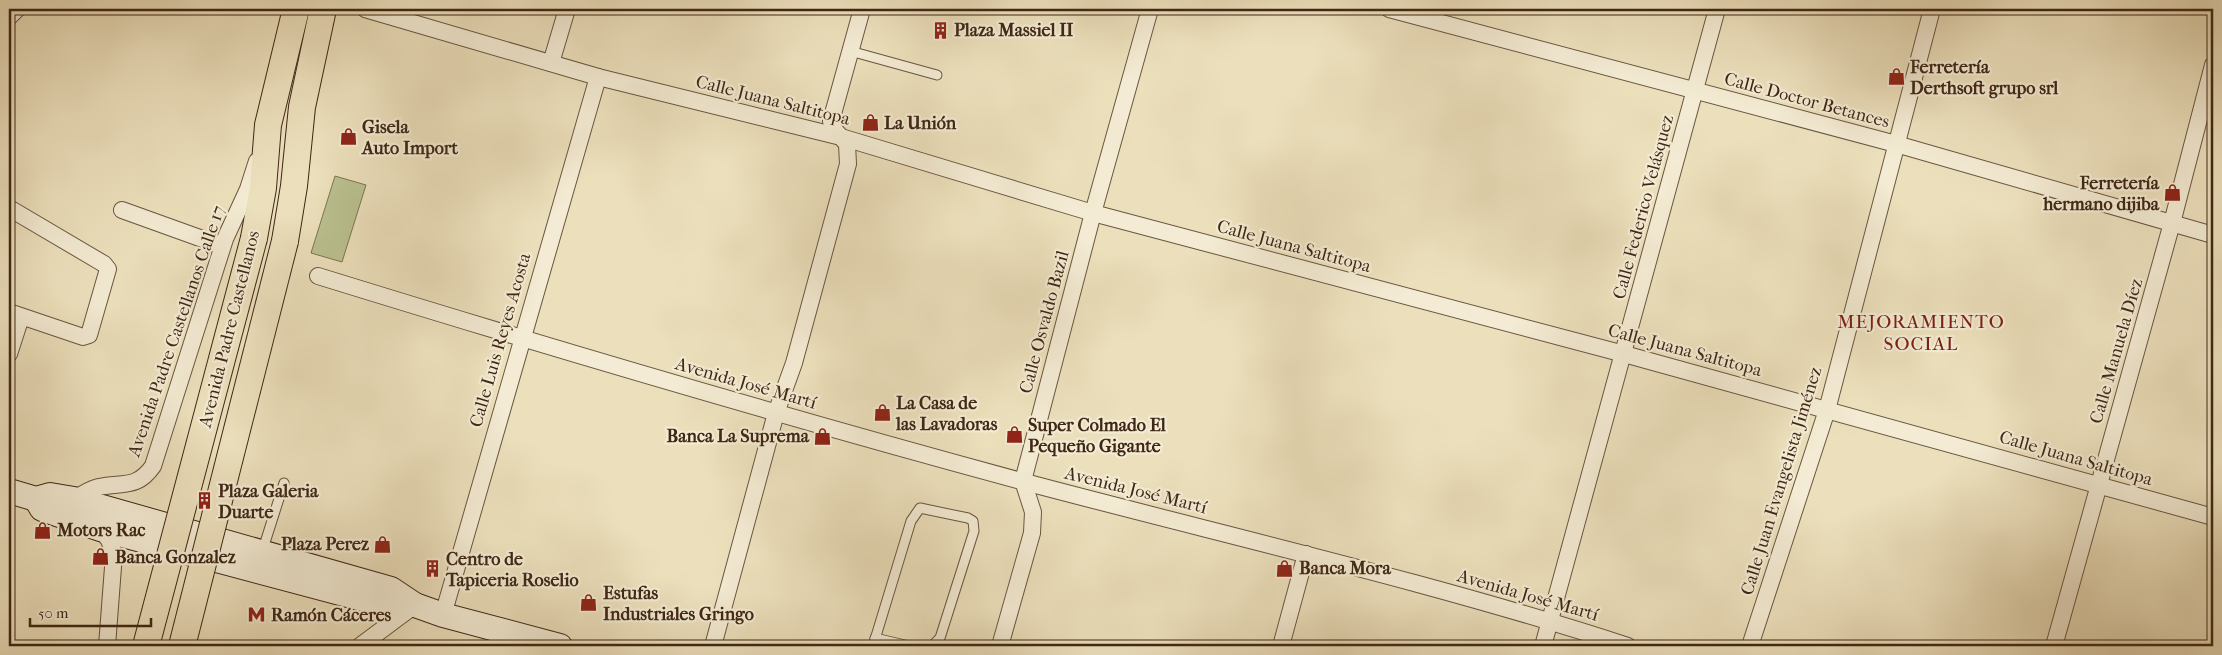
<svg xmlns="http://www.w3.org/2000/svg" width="2222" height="655" font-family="'IM FELL French Canon',serif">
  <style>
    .green { fill: #bac18f; stroke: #7c7452 }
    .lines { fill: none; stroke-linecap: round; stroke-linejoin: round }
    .lane-casing { stroke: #6a5540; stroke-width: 11 }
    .street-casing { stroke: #6a5540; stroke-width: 18 }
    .secondary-casing { stroke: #3f2716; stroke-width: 26 }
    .primary-casing { stroke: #3f2716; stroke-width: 28 }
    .lane { stroke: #f3ebd3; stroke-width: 9 }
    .street { stroke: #f3ebd3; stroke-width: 16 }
    .secondary { stroke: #f3ebd3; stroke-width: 24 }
    .primary { stroke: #ece0bc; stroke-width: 26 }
    .primary-bridge-casing { stroke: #3f2716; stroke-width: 28; stroke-linecap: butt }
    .primary-bridge { stroke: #ece0bc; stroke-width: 26 }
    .labels { text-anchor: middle; stroke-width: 4.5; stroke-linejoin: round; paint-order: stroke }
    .poi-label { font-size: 18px; font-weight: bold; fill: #3f2716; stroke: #f3ebd3; text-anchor: start }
    .street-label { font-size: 18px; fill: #3f2716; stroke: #f3ebd3 }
    .neighbourhood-label { font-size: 19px; letter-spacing: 1px; fill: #7a1f14; stroke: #f3ebd3 }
  </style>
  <rect width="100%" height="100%" fill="#ece0bc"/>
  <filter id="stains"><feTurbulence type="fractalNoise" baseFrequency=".004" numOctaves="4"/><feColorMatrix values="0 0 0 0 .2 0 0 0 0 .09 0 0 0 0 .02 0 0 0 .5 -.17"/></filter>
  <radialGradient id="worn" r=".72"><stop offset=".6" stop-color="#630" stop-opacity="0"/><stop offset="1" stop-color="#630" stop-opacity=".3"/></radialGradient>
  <polygon class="green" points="335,176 366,185 342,262 311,253"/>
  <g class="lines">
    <defs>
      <g id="lane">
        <polyline points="9,22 22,9"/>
        <polyline points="850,51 937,75"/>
        <polyline points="262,552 284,483"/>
        <polyline points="875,638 909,646"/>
        <polyline points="873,646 911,521 920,508 968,518 973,521 974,531 940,638 932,646"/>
      </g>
      <g id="street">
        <polyline points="365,9 598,77 841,137 1093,213 1624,354 2213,517"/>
        <polyline points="1389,9 1896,144 2213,235"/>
        <polyline points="551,63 567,9"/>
        <polyline points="9,208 104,264 108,269 89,335 83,337 9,312"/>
        <polyline points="122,210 222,246"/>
        <path d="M318 276C551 348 785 417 1021 481 1223 535 1428 581 1628 646"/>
        <polyline points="9,354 21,317"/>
        <path d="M74 499C82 495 91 488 99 487 123 482 137 489 153 466L225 239 248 189 257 161"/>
        <polyline points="100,529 109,540 114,554 107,646"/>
        <polyline points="443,615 598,77"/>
        <polyline points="360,646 415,605"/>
        <polyline points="713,646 776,413 794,363 848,164 847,144 833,128 831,121 862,9"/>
        <polyline points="1000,646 1032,533 1033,512 1023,481 1093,213 1150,9"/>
        <polyline points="1281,646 1306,554"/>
        <polyline points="1543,646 1717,9"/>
        <polyline points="1750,646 1827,410 1932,9"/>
        <polyline points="2054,646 2172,223 2213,65"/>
      </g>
      <g id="secondary">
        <polyline points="9,491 36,499 50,495 74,499 391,589 415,605 443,615 560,646"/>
        <polyline points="36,499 42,509 100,529 385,605 415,605"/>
      </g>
      <g id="primary">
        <polyline points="254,238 263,188 268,125 296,9"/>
        <polyline points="285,241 294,186 302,107 323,9"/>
      </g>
    </defs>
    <use href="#lane" class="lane-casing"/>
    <use href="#street" class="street-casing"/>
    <use href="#secondary" class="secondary-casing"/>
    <use href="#primary" class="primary-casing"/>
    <use href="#lane" class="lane"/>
    <use href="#street" class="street"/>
    <use href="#secondary" class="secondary"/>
    <use href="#primary" class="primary"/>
    <defs>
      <g id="primary-bridge">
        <polyline points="146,646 254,238"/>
        <polyline points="182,646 285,241"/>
      </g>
    </defs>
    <use href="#primary-bridge" class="primary-bridge-casing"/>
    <use href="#primary-bridge" class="primary-bridge"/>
  </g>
  <defs>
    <symbol id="building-bare" viewBox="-9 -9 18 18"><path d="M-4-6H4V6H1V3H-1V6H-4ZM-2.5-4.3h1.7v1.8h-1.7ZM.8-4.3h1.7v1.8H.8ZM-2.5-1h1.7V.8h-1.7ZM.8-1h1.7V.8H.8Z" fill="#8f2418" stroke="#f3ebd3" stroke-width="2.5" paint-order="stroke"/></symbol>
    <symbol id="shop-bare" viewBox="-9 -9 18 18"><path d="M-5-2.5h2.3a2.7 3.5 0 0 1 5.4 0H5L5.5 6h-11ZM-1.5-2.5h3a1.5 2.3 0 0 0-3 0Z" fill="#8f2418" stroke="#f3ebd3" stroke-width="2.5" paint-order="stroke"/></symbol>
    <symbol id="metro-bare" viewBox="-9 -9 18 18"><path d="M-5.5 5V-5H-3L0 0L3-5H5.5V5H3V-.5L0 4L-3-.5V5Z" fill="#8f2418" stroke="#f3ebd3" stroke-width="2.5" paint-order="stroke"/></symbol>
  </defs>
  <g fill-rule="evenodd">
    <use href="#building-bare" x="928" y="18" width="25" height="25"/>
    <use href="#shop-bare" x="1884" y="64" width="25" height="25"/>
    <use href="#shop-bare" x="858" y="110" width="25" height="25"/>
    <use href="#shop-bare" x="336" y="124" width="25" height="25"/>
    <use href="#shop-bare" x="2160" y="180" width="25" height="25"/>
    <use href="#shop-bare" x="870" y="400" width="25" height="25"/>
    <use href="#shop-bare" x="1002" y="422" width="25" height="25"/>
    <use href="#shop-bare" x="810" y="424" width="25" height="25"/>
    <use href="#building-bare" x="192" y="488" width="25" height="25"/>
    <use href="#shop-bare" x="30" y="518" width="25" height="25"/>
    <use href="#shop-bare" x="370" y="532" width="25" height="25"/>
    <use href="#shop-bare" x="88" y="544" width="25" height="25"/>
    <use href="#shop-bare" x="1272" y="556" width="25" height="25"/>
    <use href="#building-bare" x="420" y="556" width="25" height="25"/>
    <use href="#shop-bare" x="576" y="590" width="25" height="25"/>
    <use href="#metro-bare" x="244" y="602" width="25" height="25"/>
  </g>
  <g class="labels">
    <g class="poi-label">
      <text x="954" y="36">Plaza Massiel II</text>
      <text x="1910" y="73">Ferretería<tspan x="1910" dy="21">Derthsoft grupo srl</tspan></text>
      <text x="884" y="129">La Unión</text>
      <text x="362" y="133">Gisela<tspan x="362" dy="21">Auto Import</tspan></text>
      <text x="2159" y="189" text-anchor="end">Ferretería<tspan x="2159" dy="21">hermano dijiba</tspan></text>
      <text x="896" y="409">La Casa de<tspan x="896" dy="21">las Lavadoras</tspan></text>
      <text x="1028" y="431">Super Colmado El<tspan x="1028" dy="21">Pequeño Gigante</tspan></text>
      <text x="809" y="442" text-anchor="end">Banca La Suprema</text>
      <text x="218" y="497">Plaza Galeria<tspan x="218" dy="21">Duarte</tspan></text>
      <text x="57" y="536">Motors Rac</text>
      <text x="369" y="550" text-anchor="end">Plaza Perez</text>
      <text x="115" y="563">Banca Gonzalez</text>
      <text x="446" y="565">Centro de<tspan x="446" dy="21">Tapiceria Roselio</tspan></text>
      <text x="1299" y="574">Banca Mora</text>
      <text x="603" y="599">Estufas<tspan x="603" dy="21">Industriales Gringo</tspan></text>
      <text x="271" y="621">Ramón Cáceres</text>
    </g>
    <g class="street-label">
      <text transform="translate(773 100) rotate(14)" y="6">Calle Juana Saltitopa</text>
      <text transform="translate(1807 100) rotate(15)" y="6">Calle Doctor Betances</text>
      <text transform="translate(1643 207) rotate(-75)" y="6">Calle Federico Velásquez</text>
      <text transform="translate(1294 246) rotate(15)" y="6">Calle Juana Saltitopa</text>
      <text transform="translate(1044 322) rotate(-75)" y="6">Calle Osvaldo Bazil</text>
      <text transform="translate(229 329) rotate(-76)" y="6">Avenida Padre Castellanos</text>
      <text transform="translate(176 331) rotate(-71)" y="6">Avenida Padre Castellanos Calle 17</text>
      <text transform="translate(500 340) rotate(-74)" y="6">Calle Luis Reyes Acosta</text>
      <text transform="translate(1685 350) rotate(15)" y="6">Calle Juana Saltitopa</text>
      <text transform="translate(2116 351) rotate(-74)" y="6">Calle Manuela Díez</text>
      <text transform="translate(746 383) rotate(16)" y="6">Avenida José Martí</text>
      <text transform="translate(2076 458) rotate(16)" y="6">Calle Juana Saltitopa</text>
      <text transform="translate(1781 481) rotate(-73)" y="6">Calle Juan Evangelista Jiménez</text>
      <text transform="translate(1136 490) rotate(14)" y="6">Avenida José Martí</text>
      <text transform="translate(1528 595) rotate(16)" y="6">Avenida José Martí</text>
    </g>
    <g class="neighbourhood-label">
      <text x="1921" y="328">MEJORAMIENTO<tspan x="1921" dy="22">SOCIAL</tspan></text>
    </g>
  </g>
  <rect width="2222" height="655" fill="none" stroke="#ece0bc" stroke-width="30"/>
  <rect x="10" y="10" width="2202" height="635" fill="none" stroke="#3f2716" stroke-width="2.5"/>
  <rect x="15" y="15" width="2192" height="625" fill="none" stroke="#3f2716"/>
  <path d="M30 618v8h121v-8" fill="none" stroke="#3f2716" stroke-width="2.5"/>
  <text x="38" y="618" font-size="15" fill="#3f2716" stroke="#f3ebd3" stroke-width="4" paint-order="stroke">50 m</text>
  <rect width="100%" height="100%" filter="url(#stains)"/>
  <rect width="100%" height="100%" fill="url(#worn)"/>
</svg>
